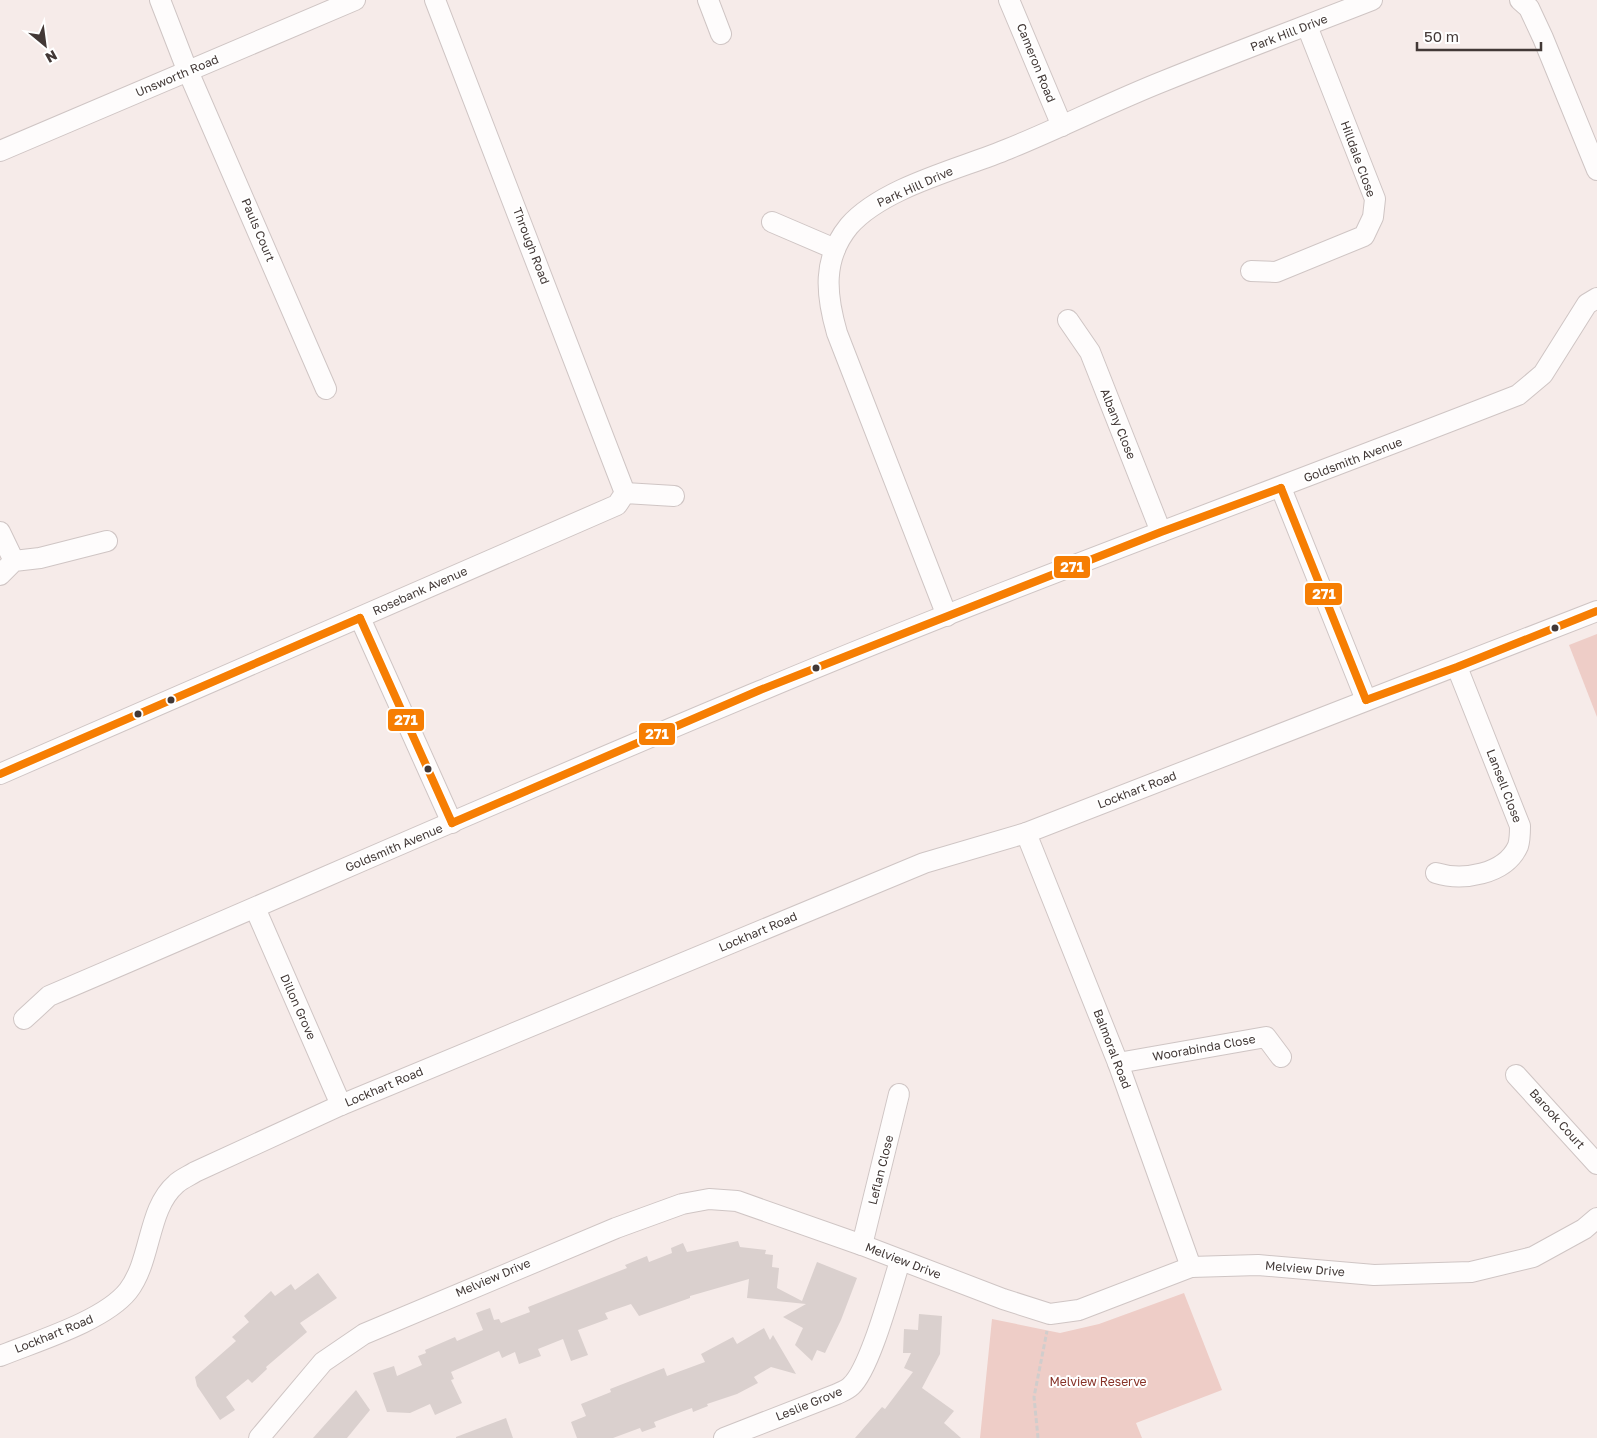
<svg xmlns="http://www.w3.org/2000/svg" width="1597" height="1438" font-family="'Golos Text',sans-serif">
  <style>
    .green { fill: #eecdc7 }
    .building { fill: #dad0ce }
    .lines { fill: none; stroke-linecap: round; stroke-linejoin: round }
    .street-casing { stroke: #cfc5c4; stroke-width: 22 }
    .path { stroke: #d1cdcc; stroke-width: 3; stroke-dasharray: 5 2.5; stroke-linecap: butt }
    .street { stroke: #fefcfc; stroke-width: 20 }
    .bus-1-casing { stroke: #fff; stroke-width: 11 }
    .bus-1 { stroke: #f67e03; stroke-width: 8 }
    .bus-dot { fill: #423836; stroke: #fff; stroke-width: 2 }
    .labels { text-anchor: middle; stroke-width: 4; stroke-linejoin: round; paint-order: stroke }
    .street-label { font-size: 12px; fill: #423836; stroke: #fff }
    .park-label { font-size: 12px; fill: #873227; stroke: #fff }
    .line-badge { stroke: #fff; stroke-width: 2 }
    .badge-label { font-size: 14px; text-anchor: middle; font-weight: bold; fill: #fff }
  </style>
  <rect width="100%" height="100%" fill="#f6ebe9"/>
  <g class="green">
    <polygon points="1597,634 1597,717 1569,645"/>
    <polygon points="1184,1293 1222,1390 1136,1423 1142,1438 980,1438 992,1319 1060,1333 1099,1324"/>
  </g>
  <g class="building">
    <polygon points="738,1241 740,1247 766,1250 765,1254 773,1255 772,1267 779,1268 777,1288 802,1301 817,1262 857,1278 841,1320 825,1353 817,1350 812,1361 795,1345 803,1328 783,1317 806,1304 747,1298 749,1279 690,1296 690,1298 639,1316 631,1304 605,1313 608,1319 578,1330 588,1355 571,1361 563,1339 538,1349 541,1356 519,1364 515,1352 502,1358 499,1351 451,1372 454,1379 451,1380 462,1403 435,1415 430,1404 410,1413 387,1412 373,1373 394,1366 397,1376 422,1365 418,1356 426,1353 425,1350 455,1337 457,1341 483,1330 476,1313 490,1308 494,1320 499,1319 501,1323 530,1312 528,1307 627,1268 625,1265 647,1256 649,1262 672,1253 671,1248 683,1243 687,1252"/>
    <polygon points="318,1273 337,1298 300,1323 307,1332 266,1367 267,1369 252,1383 248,1379 226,1397 235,1410 220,1420 197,1386 195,1377 236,1341 232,1337 249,1322 244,1316 271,1291 275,1296 291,1284 295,1290"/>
    <polygon points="919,1314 942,1316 940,1354 922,1388 954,1411 944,1423 961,1438 855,1438 882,1407 885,1409 913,1372 904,1368 911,1353 903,1353 904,1329 918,1330"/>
    <polygon points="764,1328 770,1340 773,1335 796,1374 771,1367 754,1377 758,1383 737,1394 707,1404 708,1406 693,1412 692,1408 654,1422 656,1427 642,1432 640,1428 613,1438 577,1438 571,1422 586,1416 581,1404 611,1392 610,1389 664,1368 667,1376 705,1362 701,1354 733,1337 737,1344"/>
    <polygon points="356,1390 370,1410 347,1438 313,1438"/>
    <polygon points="506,1418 513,1438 456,1438 456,1437"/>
  </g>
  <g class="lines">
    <defs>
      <g id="street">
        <polyline points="160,0 184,62 326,389"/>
        <polyline points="435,0 625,493"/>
        <polyline points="708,0 721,34"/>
        <polyline points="1009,0 1062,126"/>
        <polyline points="1520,0 1529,8 1543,38 1597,170"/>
        <polyline points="0,151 355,0"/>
        <polyline points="772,222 835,249"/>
        <polyline points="1251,271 1276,272 1364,236 1373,217 1375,199 1307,26"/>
        <polyline points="1068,320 1090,352 1161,532"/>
        <polyline points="1281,488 1366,700"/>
        <polyline points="0,532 14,561"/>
        <polyline points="0,575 14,561 40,558 107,541"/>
        <path d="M947 616 837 333C826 295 822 259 849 226 883 187 960 169 1008 149 1060 128 1111 102 1164 81 1233 53 1303 27 1372 0"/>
        <polyline points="360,618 452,823"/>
        <polyline points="0,774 617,505 625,493 674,496"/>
        <polyline points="1026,833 1118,1063 1191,1267"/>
        <path d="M1436 873C1462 881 1505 875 1518 846 1520 840 1520 832 1520 826L1457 667"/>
        <polyline points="255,908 341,1105"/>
        <path d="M24 1019 49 996C286 895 522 790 760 691 1010 586 1265 494 1518 395L1543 374 1587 304 1597 298"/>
        <polyline points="1118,1063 1266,1037 1281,1057"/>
        <polyline points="1516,1075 1597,1164"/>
        <polyline points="862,1245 899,1094"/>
        <path d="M0 1356C37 1341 104 1321 128 1291 152 1260 147 1209 176 1184 181 1179 189 1176 195 1172L341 1105 924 863 1026 833 1597 611"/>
        <polyline points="259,1438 323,1362 364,1334 616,1228 682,1204 709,1199 737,1201 862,1245 1003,1299 1050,1314 1079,1310 1191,1267 1258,1265 1374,1275 1471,1272 1533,1257 1584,1229 1597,1218"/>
        <path d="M724 1438 837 1394C841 1392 847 1390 851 1386 870 1369 891 1289 900 1261"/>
      </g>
    </defs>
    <use href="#street" class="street-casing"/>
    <polyline class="path" points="1038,1438 1034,1397 1047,1331"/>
    <use href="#street" class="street"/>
    <defs>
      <g id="bus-1">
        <polyline points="1281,488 1366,700"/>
        <polyline points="360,618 452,823"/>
        <polyline points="1366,700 1457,667 1597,611"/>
        <polyline points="0,774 360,618"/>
        <polyline points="452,823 760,690 1161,532 1281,488"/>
      </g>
    </defs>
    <use href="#bus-1" class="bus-1-casing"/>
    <use href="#bus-1" class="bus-1"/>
  </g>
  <g class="bus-dot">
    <circle cx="1555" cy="628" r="4.5"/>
    <circle cx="816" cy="668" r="4.5"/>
    <circle cx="171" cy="700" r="4.5"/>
    <circle cx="138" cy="714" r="4.5"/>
    <circle cx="428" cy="769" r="4.5"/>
  </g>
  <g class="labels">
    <g class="street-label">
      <text transform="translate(1289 33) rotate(-21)" y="4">Park Hill Drive</text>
      <text transform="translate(1036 63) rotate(68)" y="4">Cameron Road</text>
      <text transform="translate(177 76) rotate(-23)" y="4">Unsworth Road</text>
      <text transform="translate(1358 159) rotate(70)" y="4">Hilldale Close</text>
      <text transform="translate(915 187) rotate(-24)" y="4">Park Hill Drive</text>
      <text transform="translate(258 230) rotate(67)" y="4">Pauls Court</text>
      <text transform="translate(531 246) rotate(69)" y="4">Through Road</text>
      <text transform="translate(1118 424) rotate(68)" y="4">Albany Close</text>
      <text transform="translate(1353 460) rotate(-21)" y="4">Goldsmith Avenue</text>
      <text transform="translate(420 591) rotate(-24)" y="4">Rosebank Avenue</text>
      <text transform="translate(1504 786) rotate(69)" y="4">Lansell Close</text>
      <text transform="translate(1137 790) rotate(-21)" y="4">Lockhart Road</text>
      <text transform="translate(394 848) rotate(-23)" y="4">Goldsmith Avenue</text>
      <text transform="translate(758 932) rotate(-23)" y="4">Lockhart Road</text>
      <text transform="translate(298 1007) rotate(66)" y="4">Dillon Grove</text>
      <text transform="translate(1204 1048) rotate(-10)" y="4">Woorabinda Close</text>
      <text transform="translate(1112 1049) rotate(69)" y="4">Balmoral Road</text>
      <text transform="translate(384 1087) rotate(-23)" y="4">Lockhart Road</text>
      <text transform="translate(1557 1119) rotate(48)" y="4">Barook Court</text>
      <text transform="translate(881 1170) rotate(-76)" y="4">Leflan Close</text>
      <text transform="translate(903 1261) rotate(21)" y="4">Melview Drive</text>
      <text transform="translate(1305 1269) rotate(5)" y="4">Melview Drive</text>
      <text transform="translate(493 1278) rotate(-23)" y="4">Melview Drive</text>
      <text transform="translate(54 1334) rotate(-22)" y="4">Lockhart Road</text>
      <text transform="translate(809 1404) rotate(-22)" y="4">Leslie Grove</text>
    </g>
    <g class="park-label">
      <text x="1098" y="1386">Melview Reserve</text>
    </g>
  </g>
  <g class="line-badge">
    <rect x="1053" y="555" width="38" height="24" rx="5" fill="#f67e03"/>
    <rect x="1304" y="582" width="39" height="24" rx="5" fill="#f67e03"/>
    <rect x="387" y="708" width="38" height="24" rx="5" fill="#f67e03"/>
    <rect x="638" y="722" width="38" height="24" rx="5" fill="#f67e03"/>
  </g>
  <g class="badge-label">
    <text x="1072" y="572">271</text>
    <text x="1324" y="599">271</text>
    <text x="406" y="725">271</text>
    <text x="657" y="739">271</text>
  </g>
  <g transform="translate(45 45) rotate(151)" stroke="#ffffff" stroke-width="4" paint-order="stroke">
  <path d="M0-4L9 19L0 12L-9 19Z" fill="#423836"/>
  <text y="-8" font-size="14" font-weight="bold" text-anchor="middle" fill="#423836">N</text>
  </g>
  <path d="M1417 42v8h124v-8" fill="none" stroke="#423836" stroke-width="2.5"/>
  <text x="1424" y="42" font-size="15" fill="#423836" stroke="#ffffff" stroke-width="4" paint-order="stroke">50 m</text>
</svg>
